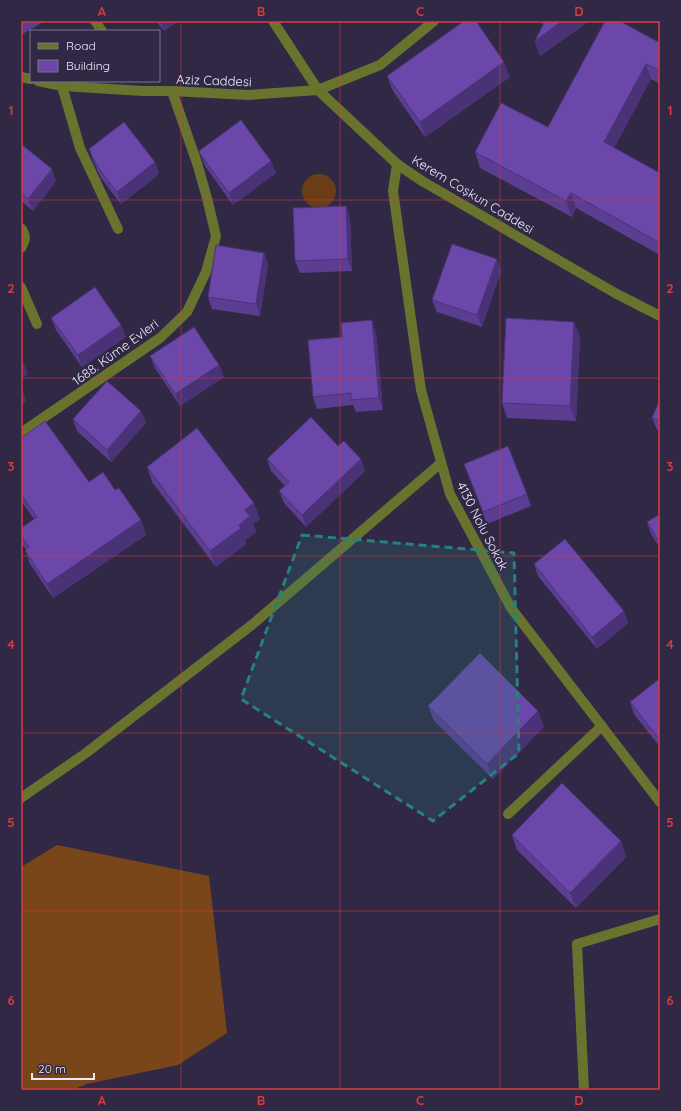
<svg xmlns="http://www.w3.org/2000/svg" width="681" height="1111" font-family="Quicksand,sans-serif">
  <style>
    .green { fill: #6b3d16 }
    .forest { fill: #794619 }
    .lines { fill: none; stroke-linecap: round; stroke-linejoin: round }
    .minor { stroke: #68732d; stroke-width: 10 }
    .wall { fill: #5b3d91 }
    .shaded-wall { fill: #4a3276 }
    .building { fill: #6a47a9; stroke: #4a3276 }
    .marked { fill: #25827c; fill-opacity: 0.2; stroke: #25827c; stroke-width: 3; stroke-dasharray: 8 5; stroke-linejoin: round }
    .grid { fill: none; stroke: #d83b3d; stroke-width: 1; stroke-opacity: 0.55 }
    .labels { text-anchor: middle; stroke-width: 3.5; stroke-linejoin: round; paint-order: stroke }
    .street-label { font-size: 13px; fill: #eee9fc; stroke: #312845 }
    .neatline { fill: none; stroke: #d83b3d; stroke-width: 1.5 }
    .grid-label { font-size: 13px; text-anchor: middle; font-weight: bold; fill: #d83b3d }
  </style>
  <rect width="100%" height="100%" fill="#312845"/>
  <circle class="green" cx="319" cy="191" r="17"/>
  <polygon class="forest" points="57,845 209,876 227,1033 178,1065 87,1084 72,1090 21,1090 21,867"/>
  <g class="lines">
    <g class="minor">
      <polyline points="95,21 102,31"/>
      <polyline points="273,21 318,90 397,164 422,181 615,293 660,316"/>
      <polyline points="21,77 31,79"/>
      <polyline points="38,81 62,86 143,91 172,91 248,95 318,90 380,65 434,21"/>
      <polyline points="62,86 80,148 118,229"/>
      <polyline points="397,164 393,191 421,390 450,494 511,608 660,802"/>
      <path d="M21 228C26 235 26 240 21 248"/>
      <polyline points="21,287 37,324"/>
      <polyline points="21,433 160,338 187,312 206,272 216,236 207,198 197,163 172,91"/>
      <polyline points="21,798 86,753 253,624 441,463"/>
      <polyline points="508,814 602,726"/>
      <polyline points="584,1090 577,944 660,919"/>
    </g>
  </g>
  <g class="wall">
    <polygon points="21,21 45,21 21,35"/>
    <polygon points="156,21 178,21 164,31"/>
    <polygon points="540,21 589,21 540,56 535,41 543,25"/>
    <polygon points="660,43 660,84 651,79 614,148 660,173 660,255 576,208 572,217 480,168 475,152 548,127"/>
    <polygon points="387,76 510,77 425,137 393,91"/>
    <polygon points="21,144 56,181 33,211 21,201"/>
    <polygon points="89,149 155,162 159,174 121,204 101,178 93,161"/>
    <polygon points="199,151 271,161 276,173 233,205 205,166"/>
    <polygon points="350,218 352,271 300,273 295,261"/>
    <polygon points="264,253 268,265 260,316 212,309 208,297"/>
    <polygon points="497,259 501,271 482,327 437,312 432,300"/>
    <polygon points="51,318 121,325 126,337 82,367 56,330"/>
    <polygon points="574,322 580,337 576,421 507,418 502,403"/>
    <polygon points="376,332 383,410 356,412 353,405 317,409 313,397 342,337"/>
    <polygon points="150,356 219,365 224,377 180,406 155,368"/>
    <polygon points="660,399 660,431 657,430 652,418"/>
    <polygon points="141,411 146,423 111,462 77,431 73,419"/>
    <polygon points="21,438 89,482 115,490 141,520 146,535 53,598 30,564 25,550 26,549 22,545 21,541 21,528 34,519 21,501"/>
    <polygon points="338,446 361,459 365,471 306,527 284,503 279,491 285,486 271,471 267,459"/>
    <polygon points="464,464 527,494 531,506 487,524"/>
    <polygon points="147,467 260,519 253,524 256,532 245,540 246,544 216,567 152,482"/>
    <polygon points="660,514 660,548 651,534 647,522"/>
    <polygon points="534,564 624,611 628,623 597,649 538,576"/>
    <polygon points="660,681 660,747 634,714 630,702"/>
    <polygon points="428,706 544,727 493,779 434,721"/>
    <polygon points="512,835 621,841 626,857 576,908 517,850"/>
  </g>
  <g class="shaded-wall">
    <polygon points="160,21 178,21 164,31"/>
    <polygon points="562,21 589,21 540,56 535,41"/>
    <polygon points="504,62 510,77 425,137 420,122"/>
    <polygon points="646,64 651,79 609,157 604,142"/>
    <polygon points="271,161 276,173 233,205 229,193"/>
    <polygon points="155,162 159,174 121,204 117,192"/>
    <polygon points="52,169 56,181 33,211 28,199"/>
    <polygon points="571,193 576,208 572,217 566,201"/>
    <polygon points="346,206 350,218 352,271 348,259"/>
    <polygon points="264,253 268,265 260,316 256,304"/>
    <polygon points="497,259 501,271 482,327 477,315"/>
    <polygon points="372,320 376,332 383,410 379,398"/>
    <polygon points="574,322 580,337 576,421 570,406"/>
    <polygon points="121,325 126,337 82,367 78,355"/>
    <polygon points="23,362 28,374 21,380 21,364"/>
    <polygon points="219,365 224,377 180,406 175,394"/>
    <polygon points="22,389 26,401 21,406 21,390"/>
    <polygon points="141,411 146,423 111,462 107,450"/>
    <polygon points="361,459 365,471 306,527 302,515"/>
    <polygon points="254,503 260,519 253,524 256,532 245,540 246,544 216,567 210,551 239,525 245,510"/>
    <polygon points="141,520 146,535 53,598 47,584"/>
    <polygon points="624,611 628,623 597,649 592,637"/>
    <polygon points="538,711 544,727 493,779 487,764"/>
    <polygon points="621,841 626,857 576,908 570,893"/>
  </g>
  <g class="building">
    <polygon points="464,21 476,21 504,62 420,122 387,76"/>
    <polygon points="545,21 562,21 535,41"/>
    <polygon points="605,21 620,21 660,43 660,71 646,64 604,142 660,173 660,243 571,193 566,201 475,152 501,103 548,127"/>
    <polygon points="241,120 271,161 229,193 200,154 199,151"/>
    <polygon points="124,122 155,162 117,192 97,166 89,149"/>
    <polygon points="21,144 52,169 28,199 21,193"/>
    <polygon points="346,206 348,259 295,261 293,208"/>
    <polygon points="452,244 497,259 477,315 432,300"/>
    <polygon points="216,245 264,253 256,304 208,297"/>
    <polygon points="95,287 121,325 78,355 51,318"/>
    <polygon points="506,318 574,322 570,406 502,403"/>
    <polygon points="372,320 379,398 351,400 351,393 313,397 308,340 342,337 341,323"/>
    <polygon points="194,327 219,365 175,394 150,356"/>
    <polygon points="21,360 23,362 21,364"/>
    <polygon points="107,381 141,411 107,450 73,419"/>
    <polygon points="660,399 660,421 652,418"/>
    <polygon points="311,417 338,446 344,441 361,459 302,515 279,491 289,482 267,459"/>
    <polygon points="45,421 89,482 103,472 115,490 119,488 141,520 47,584 25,550 29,547 21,536 21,528 37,517 21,494 21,438"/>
    <polygon points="197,428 254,503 245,510 250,516 239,525 241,528 210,551 147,467"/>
    <polygon points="508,446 527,494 483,512 464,464"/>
    <polygon points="660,514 660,543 647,522"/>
    <polygon points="565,539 624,611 592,637 534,564"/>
    <polygon points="480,653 538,711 487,764 428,706"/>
    <polygon points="659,679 660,681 660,740 630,702"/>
    <polygon points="562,783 621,841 570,893 512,835"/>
  </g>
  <path class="marked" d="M302 535 514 553 519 753 433 821 241 699Z"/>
  <path class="grid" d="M181 21V1090M340 21V1090M500 21V1090M21 200H660M21 378H660M21 556H660M21 733H660M21 911H660"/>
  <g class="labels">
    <g class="street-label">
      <text transform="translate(214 80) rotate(2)" y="5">Aziz Caddesi</text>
      <text transform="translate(473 194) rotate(31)" y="5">Kerem Coşkun Caddesi</text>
      <text transform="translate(115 352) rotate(-36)" y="5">1688. Küme Evleri</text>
      <text transform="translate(483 526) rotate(63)" y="5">4130 Nolu Sokak</text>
    </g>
  </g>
  <rect width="681" height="1111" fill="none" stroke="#312845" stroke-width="44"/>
  <rect x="30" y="30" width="130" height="52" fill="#312845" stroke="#7d758e"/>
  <rect x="38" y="43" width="20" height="6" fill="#68732d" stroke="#7d758e"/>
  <text x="66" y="50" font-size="12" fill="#eee9fc">Road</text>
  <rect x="38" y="60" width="20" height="12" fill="#6a47a9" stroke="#7d758e"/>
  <text x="66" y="70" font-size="12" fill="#eee9fc">Building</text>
  <path d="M32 1073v6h62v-6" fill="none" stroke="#eee9fc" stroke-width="2"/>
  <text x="38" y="1073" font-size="12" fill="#eee9fc" stroke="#312845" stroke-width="3" paint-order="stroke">20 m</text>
  <rect x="22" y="22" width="637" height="1067" class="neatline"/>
  <g class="grid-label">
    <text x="102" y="16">A</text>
    <text x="261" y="16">B</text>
    <text x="420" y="16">C</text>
    <text x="579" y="16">D</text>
    <text x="11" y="115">1</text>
    <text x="670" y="115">1</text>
    <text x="11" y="293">2</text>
    <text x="670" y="293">2</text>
    <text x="11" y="471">3</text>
    <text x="670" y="471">3</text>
    <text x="11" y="649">4</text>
    <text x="670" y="649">4</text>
    <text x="11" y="827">5</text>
    <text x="670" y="827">5</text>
    <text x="11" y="1005">6</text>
    <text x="670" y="1005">6</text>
    <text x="102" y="1105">A</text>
    <text x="261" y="1105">B</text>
    <text x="420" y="1105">C</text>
    <text x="579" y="1105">D</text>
  </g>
</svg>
